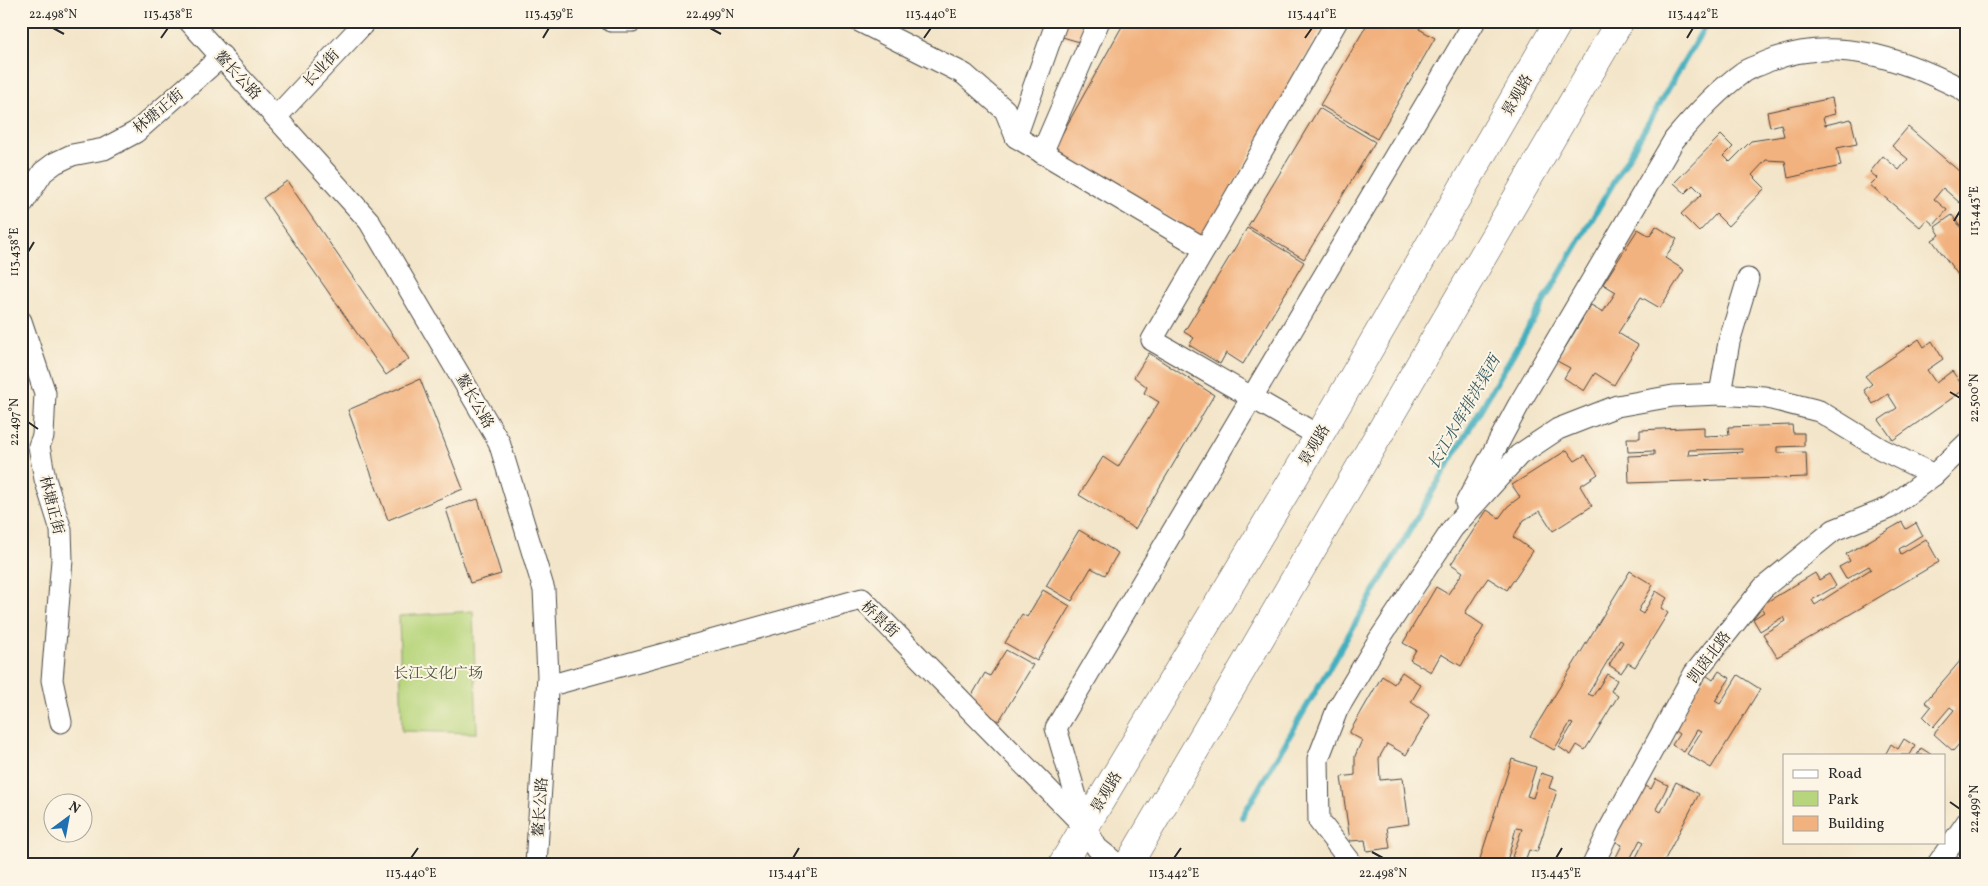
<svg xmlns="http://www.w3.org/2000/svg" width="1988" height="886" font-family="Vollkorn,'Noto Serif SC',serif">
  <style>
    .green { fill: #b7d57c; stroke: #718054 }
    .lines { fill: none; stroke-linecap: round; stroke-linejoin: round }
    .stream { stroke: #42afbf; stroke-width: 6 }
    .building { fill: #f2b27f; fill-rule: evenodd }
    .minor-casing { stroke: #494743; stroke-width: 23 }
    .secondary-casing { stroke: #494743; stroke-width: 29 }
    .minor { stroke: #fff; stroke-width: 21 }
    .secondary { stroke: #fff; stroke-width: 28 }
    .ticks { fill: none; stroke: #2b2b2b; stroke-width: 2 }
    .labels { text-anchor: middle; stroke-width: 4; stroke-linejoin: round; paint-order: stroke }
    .street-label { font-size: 15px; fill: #2b2b2b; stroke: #fcf5e5 }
    .park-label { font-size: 15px; fill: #4e563f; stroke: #fcf5e5 }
    .water-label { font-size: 16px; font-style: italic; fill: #33595f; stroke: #fcf5e5 }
    .neatline { fill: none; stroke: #2b2b2b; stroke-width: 2 }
    .ticks-label { font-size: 12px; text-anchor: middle; fill: #2b2b2b }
  </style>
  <rect width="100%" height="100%" fill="#fcf5e5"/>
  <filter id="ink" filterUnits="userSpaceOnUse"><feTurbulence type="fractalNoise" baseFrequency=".02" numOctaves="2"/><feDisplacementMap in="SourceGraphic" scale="10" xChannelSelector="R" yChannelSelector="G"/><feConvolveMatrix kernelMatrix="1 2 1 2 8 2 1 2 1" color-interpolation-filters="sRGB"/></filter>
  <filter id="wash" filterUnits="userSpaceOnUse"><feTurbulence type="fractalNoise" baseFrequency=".0096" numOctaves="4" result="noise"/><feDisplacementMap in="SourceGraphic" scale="20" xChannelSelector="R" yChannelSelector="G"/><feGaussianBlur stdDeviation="1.12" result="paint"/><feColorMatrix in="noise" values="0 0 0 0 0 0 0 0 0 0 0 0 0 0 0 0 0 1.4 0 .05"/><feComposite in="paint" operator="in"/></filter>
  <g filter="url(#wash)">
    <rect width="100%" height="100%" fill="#f3e5c9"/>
    <polygon class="green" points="473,611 477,733 402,731 399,616"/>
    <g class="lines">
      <polyline class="stream" points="1242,817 1708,21"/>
    </g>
    <g id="blocks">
      <g class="building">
        <polygon points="1064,21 1092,21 1083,43 1059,36"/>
        <polygon points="1125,21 1326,21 1203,237 1053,150"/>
        <polygon points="1369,21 1424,21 1419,29 1435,38 1377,139 1320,105"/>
        <polygon points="1832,98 1835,114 1823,117 1825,125 1851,119 1857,144 1837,148 1841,166 1788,178 1785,161 1766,160 1752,175 1765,188 1728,226 1716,214 1699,232 1681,214 1702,194 1693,185 1685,193 1674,183 1721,135 1733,147 1724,156 1730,162 1751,141 1784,136 1781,124 1770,127 1767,112"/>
        <polygon points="1319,108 1375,142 1304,259 1248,226"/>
        <polygon points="1908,127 1967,178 1967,195 1960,203 1943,188 1934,199 1947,210 1934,225 1927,219 1920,227 1870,185 1877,178 1870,172 1883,156 1899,170 1908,159 1892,146"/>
        <polygon points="287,181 409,359 386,375 263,198"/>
        <polygon points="1952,215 1964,232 1967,230 1967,287 1932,240 1940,235 1935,227"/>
        <polygon points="1656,226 1677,239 1665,258 1684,270 1660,308 1641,297 1618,333 1638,345 1614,385 1595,373 1584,391 1564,378 1570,368 1557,361 1591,305 1603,312 1616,292 1603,284 1638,229 1650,236"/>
        <polygon points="1247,228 1304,262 1243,364 1226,353 1220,364 1189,345 1194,338 1184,332"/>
        <polygon points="1919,339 1924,347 1932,341 1943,359 1927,370 1936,383 1952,371 1965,389 1893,440 1879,420 1897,408 1888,394 1873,404 1864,390 1872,384 1865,376"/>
        <polygon points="1149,353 1214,395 1135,529 1079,495 1103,457 1118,467 1159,402 1144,393 1147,387 1134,377"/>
        <polygon points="420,379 463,489 388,520 348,410"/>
        <path d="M1792 425 1793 433H1804V446L1777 447V453L1806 452 1807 477 1629 483 1628 456 1654 455V451L1628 452 1627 438H1640V430L1704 427V436L1729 435 1728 427ZM1742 449 1743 452 1688 455 1689 450Z"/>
        <polygon points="1567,450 1575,461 1585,455 1598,474 1580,486 1592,506 1553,531 1540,511 1524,520 1513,537 1533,551 1507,590 1488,578 1476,595 1465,613 1484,626 1461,666 1441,654 1431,672 1410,660 1416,650 1403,643 1436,587 1448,594 1463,572 1451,564 1487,510 1499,518 1508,506 1520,497 1512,485"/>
        <polygon points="478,499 501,574 470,583 446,509"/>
        <polygon points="1902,522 1906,529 1916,523 1922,535 1899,549 1901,554 1926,539 1939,562 1777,657 1763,634 1785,621 1783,617 1760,631 1753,619 1764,612 1760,606 1815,573 1819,580 1829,574 1836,586 1812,600 1815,605 1871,569 1869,566 1846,579 1839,567 1850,561 1846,554"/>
        <polygon points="1079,530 1118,553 1105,575 1091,568 1072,601 1046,586"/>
        <polygon points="1630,571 1653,585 1638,611 1643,614 1656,591 1667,598 1661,608 1668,613 1635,667 1628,663 1621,673 1609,665 1623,642 1620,640 1588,694 1593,696 1607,674 1617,680 1611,691 1618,696 1585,750 1577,745 1571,755 1559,747 1573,724 1570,723 1554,750 1530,736"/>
        <polygon points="1043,590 1070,606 1037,661 1005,643 1022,614 1027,617"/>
        <polygon points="1006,650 1033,665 999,721 968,702 985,673 990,676"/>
        <polygon points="1967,653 1967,735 1953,751 1934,734 1954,710 1950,707 1933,727 1923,717 1931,707 1925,702"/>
        <polygon points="1719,671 1730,678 1715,701 1720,704 1738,675 1760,689 1711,768 1687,754 1701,732 1697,730 1684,752 1672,745 1679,734 1672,729 1706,675 1713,680"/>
        <polygon points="1402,672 1421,685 1411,702 1430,715 1406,755 1387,744 1379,758 1380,780 1403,778 1409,824 1387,827 1390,848 1367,851 1365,840 1350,841 1341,777 1355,775 1355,756 1362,740 1349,733 1382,676 1394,684"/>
        <polygon points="1904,739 1915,746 1910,755 1885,755 1891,744 1898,749"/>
        <polygon points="1921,748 1932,755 1917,755"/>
        <polygon points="1512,759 1536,767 1527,796 1533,798 1541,773 1553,777 1549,788 1557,791 1537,852 1529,850 1525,861 1512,857 1522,829 1516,828 1506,865 1478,865"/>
        <polygon points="1656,779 1668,785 1656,809 1661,812 1676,782 1699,794 1662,865 1632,865 1644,842 1640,840 1628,863 1616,857 1622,845 1614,841 1644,785 1651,789"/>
      </g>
    </g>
  </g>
  <g filter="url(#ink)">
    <use href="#blocks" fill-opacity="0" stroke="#494743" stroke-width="1"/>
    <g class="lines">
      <defs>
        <g id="minor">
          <polyline points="189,21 369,221 499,442 544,590 548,676 536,865"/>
          <polyline points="611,21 632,21"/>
          <polyline points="859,21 964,74 1005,110 1016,137 1205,249 1337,21"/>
          <polyline points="277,116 366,21"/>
          <polyline points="1016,137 1057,21"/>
          <polyline points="1042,153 1099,21"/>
          <polyline points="21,206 43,172 55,163 72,155 104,149 136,132 222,56"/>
          <polyline points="1205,249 1152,340 1319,436"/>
          <polyline points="21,321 45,393 43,436 39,446 45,479 61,530 62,560 52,680 61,722"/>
          <polyline points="1720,394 1729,342 1748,279"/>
          <path d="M1466 503 1518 406 1674 140C1695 115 1716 92 1742 73 1748 68 1758 66 1766 62 1833 34 1901 58 1962 89L1967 93"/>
          <polyline points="548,686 862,599 1083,825"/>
          <polyline points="1118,865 1097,848 1085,827 1056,728 1475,21"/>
          <polyline points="1353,865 1319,821 1318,759 1337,710 1380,638 1453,528 1519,455 1558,429 1617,406 1673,396 1720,394 1764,397 1819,411 1881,449 1934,475"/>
          <polyline points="1593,865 1611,826 1694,674 1763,588 1834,530 1889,508 1934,475 1967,443"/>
          <polyline points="1937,865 1967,822"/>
        </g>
        <g id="secondary">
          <polyline points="1062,865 1326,424 1559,21"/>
          <polyline points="1128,865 1620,21"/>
        </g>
      </defs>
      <use href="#minor" class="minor-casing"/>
      <use href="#secondary" class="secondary-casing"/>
      <use href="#minor" class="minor"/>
      <use href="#secondary" class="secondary"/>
    </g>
  </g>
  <path class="ticks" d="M53 28 64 34M710 28 721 34M161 38 168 28M543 38 549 28M924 38 931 28M1305 38 1312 28M1687 38 1693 28M1954 221 1960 211M28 252 34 242M1950 392 1960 398M28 422 38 429M1950 802 1960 809M1372 852 1383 858M411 858 418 848M793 858 799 848M1174 858 1181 848M1556 858 1562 848"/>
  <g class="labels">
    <g class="street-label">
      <text transform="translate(321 68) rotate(-47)" y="5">长业街</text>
      <text transform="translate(238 75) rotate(47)" y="5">鳌长公路</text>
      <text transform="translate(1517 95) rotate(-60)" y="5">景观路</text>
      <text transform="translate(158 111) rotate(-40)" y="5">林塘正街</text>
      <text transform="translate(475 401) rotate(60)" y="5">鳌长公路</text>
      <text transform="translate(1314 445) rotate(-59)" y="5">景观路</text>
      <text transform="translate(52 505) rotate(76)" y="5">林塘正街</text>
      <text transform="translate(880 619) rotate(43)" y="5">桥景街</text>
      <text transform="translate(1709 657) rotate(-53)" y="5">凯茵北路</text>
      <text transform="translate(1106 792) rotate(-59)" y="5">景观路</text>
      <text transform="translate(540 807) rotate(-86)" y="5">鳌长公路</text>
    </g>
    <g class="park-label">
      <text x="438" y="678">长江文化广场</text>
    </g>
    <g class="water-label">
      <text transform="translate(1463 412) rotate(-60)" y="6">长江水库排洪渠西</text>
    </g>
  </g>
  <rect width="1988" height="886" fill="none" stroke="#fcf5e5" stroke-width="55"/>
  <rect x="1783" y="754" width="162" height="90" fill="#fcf5e5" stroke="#a8a49b"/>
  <rect x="1793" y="770" width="25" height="8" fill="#ffffff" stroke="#a8a49b"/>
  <text x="1828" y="778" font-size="15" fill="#2b2b2b">Road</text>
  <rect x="1793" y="791" width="25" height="15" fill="#b7d57c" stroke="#a8a49b"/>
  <text x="1828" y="804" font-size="15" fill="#2b2b2b">Park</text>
  <rect x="1793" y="816" width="25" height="15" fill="#f2b27f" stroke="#a8a49b"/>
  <text x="1828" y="828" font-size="15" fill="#2b2b2b">Building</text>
  <g transform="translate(68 818) rotate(32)"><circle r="24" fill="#fcf5e5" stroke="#a8a49b"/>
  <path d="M0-4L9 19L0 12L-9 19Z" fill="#1f6fb2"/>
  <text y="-8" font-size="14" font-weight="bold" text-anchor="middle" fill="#2b2b2b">N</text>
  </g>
  <rect x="28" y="28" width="1932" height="830" class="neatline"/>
  <g class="ticks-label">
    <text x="53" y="18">22.498°N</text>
    <text x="168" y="18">113.438°E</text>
    <text x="549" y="18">113.439°E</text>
    <text x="710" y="18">22.499°N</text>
    <text x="931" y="18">113.440°E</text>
    <text x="1312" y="18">113.441°E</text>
    <text x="1693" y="18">113.442°E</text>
    <text transform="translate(1974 211) rotate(-90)" y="4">113.443°E</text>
    <text transform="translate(14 252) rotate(-90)" y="4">113.438°E</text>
    <text transform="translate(1974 398) rotate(-90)" y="4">22.500°N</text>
    <text transform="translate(14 422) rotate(-90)" y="4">22.497°N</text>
    <text transform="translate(1974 809) rotate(-90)" y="4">22.499°N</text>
    <text x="411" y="877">113.440°E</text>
    <text x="793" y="877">113.441°E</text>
    <text x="1174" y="877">113.442°E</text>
    <text x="1383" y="877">22.498°N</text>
    <text x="1556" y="877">113.443°E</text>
  </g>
</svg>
